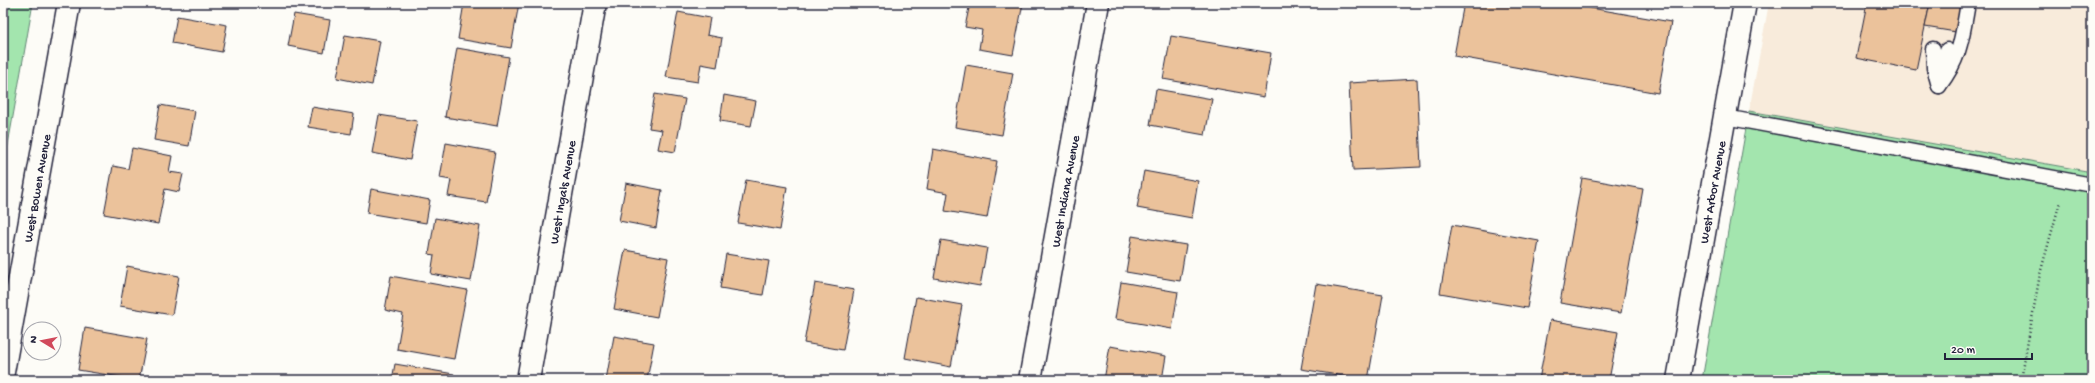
<svg xmlns="http://www.w3.org/2000/svg" width="2095" height="383" font-family="'Gochi Hand',sans-serif">
  <style>
    .built { fill: #f8ebdb }
    .green { fill: #a3e5ae; stroke: #628474 }
    .building { fill: #ebc29b; stroke: #22223b }
    .lines { fill: none; stroke-linecap: round; stroke-linejoin: round }
    .lane-casing { stroke: #22223b; stroke-width: 17 }
    .street-casing { stroke: #22223b; stroke-width: 25 }
    .secondary-casing { stroke: #22223b; stroke-width: 25 }
    .path { stroke: #22223b; stroke-width: 2.5; stroke-dasharray: 1 3; stroke-linecap: butt }
    .lane { stroke: #fdfcf7; stroke-width: 14 }
    .street { stroke: #fdfcf7; stroke-width: 22 }
    .secondary { stroke: #fdfcf7; stroke-width: 22 }
    .labels { text-anchor: middle; stroke-width: 3; stroke-linejoin: round; paint-order: stroke }
    .street-label { font-size: 13px; fill: #22223b; stroke: #fdfcf7 }
  </style>
  <rect width="100%" height="100%" fill="#fdfcf7"/>
  <filter id="ink" filterUnits="userSpaceOnUse"><feTurbulence type="fractalNoise" baseFrequency=".025" numOctaves="2"/><feDisplacementMap in="SourceGraphic" scale="8" xChannelSelector="R" yChannelSelector="G"/><feConvolveMatrix kernelMatrix="1 2 1 2 8 2 1 2 1" color-interpolation-filters="sRGB"/></filter>
  <g filter="url(#ink)">
    <polygon class="built" points="1769,3 2092,3 2092,172 1749,111"/>
    <g class="green">
      <polygon points="3,3 33,3 3,173"/>
      <polygon points="1749,111 2092,172 2092,380 1702,380"/>
    </g>
    <g class="building">
      <polygon points="464,3 519,3 511,48 458,39"/>
      <polygon points="970,3 986,5 987,3 1023,3 1013,55 979,49 982,30 965,27"/>
      <polygon points="1464,3 1562,3 1671,22 1658,93 1454,56"/>
      <polygon points="1867,3 1930,3 1916,70 1856,58"/>
      <polygon points="1930,3 1962,3 1956,32 1925,27"/>
      <polygon points="678,12 710,18 707,35 722,38 717,67 701,64 698,82 666,77"/>
      <polygon points="294,14 330,20 324,53 288,46"/>
      <polygon points="177,16 227,25 222,52 172,43"/>
      <polygon points="345,35 380,41 372,85 337,78"/>
      <polygon points="1171,36 1271,53 1264,97 1163,79"/>
      <polygon points="457,48 509,57 497,126 445,117"/>
      <polygon points="966,65 1013,73 1002,135 955,127"/>
      <polygon points="1417,79 1421,167 1353,170 1349,83"/>
      <polygon points="1156,89 1212,99 1205,135 1150,125"/>
      <polygon points="655,94 685,99 675,152 658,149 662,130 649,128"/>
      <polygon points="724,95 756,101 751,126 720,121"/>
      <polygon points="160,105 195,111 189,146 154,140"/>
      <polygon points="312,107 354,114 351,134 308,127"/>
      <polygon points="379,115 417,121 410,160 372,153"/>
      <polygon points="446,143 495,152 486,202 448,196 451,180 440,178"/>
      <polygon points="132,148 172,156 169,172 183,174 179,192 165,189 158,224 104,214 113,166 128,169"/>
      <polygon points="933,149 997,161 987,218 945,211 948,193 927,189"/>
      <polygon points="1144,171 1198,181 1192,218 1137,208"/>
      <polygon points="1582,178 1643,189 1621,313 1560,303"/>
      <polygon points="746,180 787,187 780,230 738,223"/>
      <polygon points="626,183 662,190 656,228 619,221"/>
      <polygon points="371,189 430,200 426,223 367,213"/>
      <polygon points="435,218 480,226 471,281 431,274 434,255 429,254"/>
      <polygon points="1452,225 1539,241 1527,308 1440,293"/>
      <polygon points="1132,236 1186,245 1180,281 1126,272"/>
      <polygon points="941,240 987,248 980,286 934,278"/>
      <polygon points="625,250 668,258 657,317 614,309"/>
      <polygon points="726,254 769,261 763,295 720,288"/>
      <polygon points="127,266 179,276 172,315 120,306"/>
      <polygon points="391,276 467,290 454,359 397,349 403,314 385,310"/>
      <polygon points="1121,282 1178,292 1172,329 1115,319"/>
      <polygon points="815,283 854,290 843,350 804,343"/>
      <polygon points="1316,284 1383,295 1368,380 1301,369"/>
      <polygon points="916,297 962,305 951,367 905,358"/>
      <polygon points="1550,320 1618,332 1609,380 1539,380"/>
      <polygon points="85,328 147,339 139,380 78,370"/>
      <polygon points="614,336 654,343 647,380 606,380"/>
      <polygon points="1110,346 1166,356 1162,380 1104,380"/>
      <polygon points="395,364 454,374 453,380 392,380"/>
    </g>
    <g class="lines">
      <defs>
        <g id="lane">
          <polyline points="1933,49 1934,68 1939,86"/>
          <polyline points="1940,79 1947,50"/>
          <path d="M1939 86C1961 57 1962 37 1968 3"/>
          <polyline points="1725,117 2092,185"/>
        </g>
        <g id="street">
          <path id="s1" d="M3 372 69 3"/>
          <path id="s2" d="M528 380 595 3"/>
          <path id="s3" d="M1030 380 1098 3"/>
        </g>
        <g id="secondary">
          <path id="s4" d="M1678 380 1745 3"/>
        </g>
      </defs>
      <use href="#lane" class="lane-casing"/>
      <use href="#street" class="street-casing"/>
      <use href="#secondary" class="secondary-casing"/>
      <polyline class="path" points="2021,380 2040,274 2060,202"/>
      <use href="#lane" class="lane"/>
      <use href="#street" class="street"/>
      <use href="#secondary" class="secondary"/>
    </g>
  </g>
  <g class="labels">
    <g class="street-label">
      <text dy="5" stroke="none"><textPath href="#s1" startOffset="187">West Bowen Avenue</textPath></text>
      <text dy="5" stroke="none"><textPath href="#s4" startOffset="191">West Arbor Avenue</textPath></text>
      <text dy="5" stroke="none"><textPath href="#s2" startOffset="191">West Ingals Avenue</textPath></text>
      <text dy="5" stroke="none"><textPath href="#s3" startOffset="192">West Indiana Avenue</textPath></text>
    </g>
  </g>
  <rect width="2095" height="383" fill="none" stroke="#fdfcf7" stroke-width="16"/>
  <rect x="8" y="8" width="2079" height="367" fill="none" stroke="#22223b" stroke-width="1.5" filter="url(#ink)"/>
  <g transform="translate(42 341) rotate(280)"><circle r="19" fill="#fdfcf7" stroke="#a5a5ac"/>
  <path d="M0-3L7 15L0 10L-7 15Z" fill="#d1495b"/>
  <text y="-6" font-size="11" font-weight="bold" text-anchor="middle" fill="#22223b">N</text>
  </g>
  <path d="M1945 353v6h87v-6" fill="none" stroke="#22223b" stroke-width="2"/>
  <text x="1951" y="353" font-size="12" fill="#22223b" stroke="#fdfcf7" stroke-width="3" paint-order="stroke">20 m</text>
</svg>
